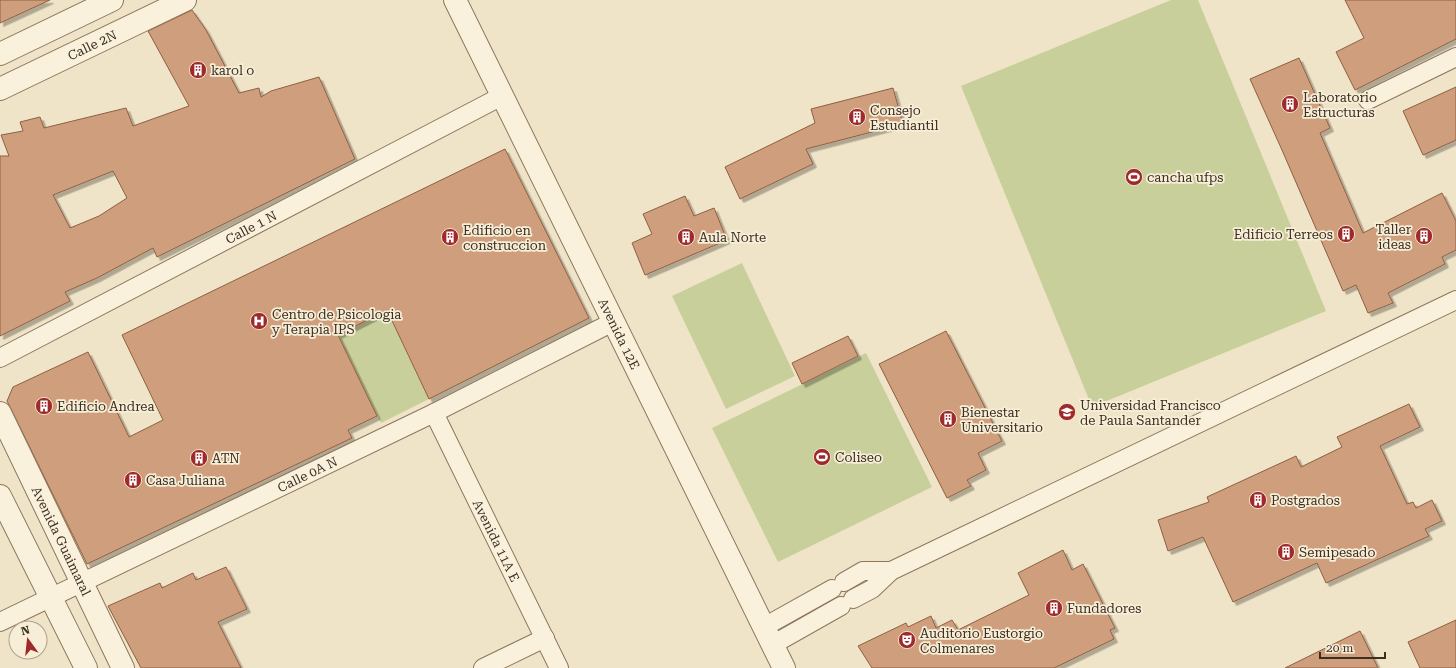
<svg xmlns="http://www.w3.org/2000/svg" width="1456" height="668" font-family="'Roboto Serif',serif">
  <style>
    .green { fill: #c9cf9b }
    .building { fill: #cf9f7d; stroke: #8d5f41; fill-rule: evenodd; filter: url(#shadow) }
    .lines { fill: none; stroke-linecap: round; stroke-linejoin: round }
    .minor-casing { stroke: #8d765c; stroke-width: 20 }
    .tertiary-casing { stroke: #8d765c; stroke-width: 24 }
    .minor { stroke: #faf1dc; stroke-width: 18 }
    .tertiary { stroke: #faf1dc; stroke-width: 22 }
    .labels { text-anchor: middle; stroke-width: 3.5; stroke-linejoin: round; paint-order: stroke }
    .street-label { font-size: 13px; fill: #3d2e20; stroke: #f7eed8 }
    .poi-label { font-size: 13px; fill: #3d2e20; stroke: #f7eed8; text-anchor: start }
  </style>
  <defs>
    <filter id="shadow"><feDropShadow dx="3.5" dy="3.5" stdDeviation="0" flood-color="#0004"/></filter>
  </defs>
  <rect width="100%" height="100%" fill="#f0e4c8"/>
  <g class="green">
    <polygon points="1171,0 1198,0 1326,311 1092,407 961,86"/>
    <polygon points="742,263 795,376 726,409 672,296"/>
    <polygon points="387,310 429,399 381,423 338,335"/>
    <polygon points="866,353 932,487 778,562 712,428"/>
  </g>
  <g class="building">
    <polygon points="0,0 50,0 0,23"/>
    <polygon points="1345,0 1456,0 1456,39 1355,90 1336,52 1364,38"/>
    <path d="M192 10 206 30 239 93 259 88 261 97 271 91 319 77 355 159 157 257 153 248 97 278 65 292 70 301 0 336V156H9L1 135 23 131 20 122 40 117 44 128 126 108 133 126 189 106 148 31ZM113 171 127 198 99 216 70 228 53 195Z"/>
    <polygon points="1299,58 1330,128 1320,133 1363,233 1442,193 1456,221 1456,250 1442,257 1445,264 1388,293 1393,303 1368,313 1356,285 1343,291 1282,150 1250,79"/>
    <polygon points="1456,87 1456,140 1423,155 1403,111"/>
    <polygon points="893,88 903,124 806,149 813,164 740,199 725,167 815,123 811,109"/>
    <polygon points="505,149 589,318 429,399 387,310 338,335 377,416 348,430 352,438 87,564 7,401 13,387 88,352 129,437 163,420 122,335"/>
    <polygon points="685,196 694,216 714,208 727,240 645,275 632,243 652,234 643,214"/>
    <polygon points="946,331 1002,441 978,453 986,470 967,480 971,486 947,498 879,364"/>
    <polygon points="848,336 858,356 802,384 792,363"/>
    <polygon points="1409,404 1420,427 1380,446 1407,504 1413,502 1416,508 1432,500 1442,521 1425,529 1429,536 1326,583 1317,563 1233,602 1203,537 1168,551 1158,520 1209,502 1207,497 1296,456 1301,467 1342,447 1337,437"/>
    <polygon points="1063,550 1072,570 1083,564 1115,628 1110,630 1114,639 1054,668 872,668 858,646 906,623 908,627 931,616 936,628 952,620 958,630 1029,595 1018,573"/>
    <polygon points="226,567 247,609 218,622 241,668 141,668 108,606 160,583 162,588 193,573 196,580"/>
    <polygon points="1456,620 1456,668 1420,668 1408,642"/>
    <polygon points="1360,631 1378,668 1285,668"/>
  </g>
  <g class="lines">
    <defs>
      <g id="minor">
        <polyline points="1368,100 1456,57"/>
        <path id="s1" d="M0 358 502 96"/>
        <path id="s2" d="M434 413 559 668"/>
        <polyline points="844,582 863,571 891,571"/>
        <polyline points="853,599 872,589 891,571 1456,300"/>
        <path id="s3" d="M0 622 434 413 613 322"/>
        <polyline points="764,627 832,589"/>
        <polyline points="772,645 841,606"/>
        <polyline points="483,668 545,638"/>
      </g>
      <g id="tertiary">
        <path id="s4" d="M455 0 784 668"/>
        <polyline points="0,54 112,0"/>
        <path id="s5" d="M0 89 185 0"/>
        <path id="s6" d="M0 413 123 668"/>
        <polyline points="0,496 86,668"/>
      </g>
    </defs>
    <use href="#minor" class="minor-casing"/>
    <use href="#tertiary" class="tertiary-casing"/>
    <use href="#minor" class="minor"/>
    <use href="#tertiary" class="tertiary"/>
  </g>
  <defs>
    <symbol id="building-disc" viewBox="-11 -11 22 22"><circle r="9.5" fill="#9e2a2b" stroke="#f7eed8"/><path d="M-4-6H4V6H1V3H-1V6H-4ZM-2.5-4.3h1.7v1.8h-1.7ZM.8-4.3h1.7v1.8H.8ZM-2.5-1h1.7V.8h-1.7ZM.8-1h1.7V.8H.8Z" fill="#fff"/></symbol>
    <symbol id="stadium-disc" viewBox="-11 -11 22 22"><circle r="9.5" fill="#9e2a2b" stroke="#f7eed8"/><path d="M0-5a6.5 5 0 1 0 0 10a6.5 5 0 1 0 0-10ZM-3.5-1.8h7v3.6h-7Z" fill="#fff"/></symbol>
    <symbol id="hospital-disc" viewBox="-11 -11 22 22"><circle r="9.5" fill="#9e2a2b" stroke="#f7eed8"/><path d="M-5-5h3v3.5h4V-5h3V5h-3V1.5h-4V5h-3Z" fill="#fff"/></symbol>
    <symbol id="university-disc" viewBox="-11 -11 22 22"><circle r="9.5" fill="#9e2a2b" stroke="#f7eed8"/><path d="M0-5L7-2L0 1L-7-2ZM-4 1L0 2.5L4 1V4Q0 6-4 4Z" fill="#fff"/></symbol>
    <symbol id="theatre-disc" viewBox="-11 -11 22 22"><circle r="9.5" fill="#9e2a2b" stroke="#f7eed8"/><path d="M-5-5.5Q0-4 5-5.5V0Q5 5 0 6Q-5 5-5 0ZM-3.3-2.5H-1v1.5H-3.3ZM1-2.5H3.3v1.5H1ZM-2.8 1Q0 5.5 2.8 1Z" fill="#fff"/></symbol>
  </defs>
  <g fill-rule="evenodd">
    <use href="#building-disc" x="188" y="60" width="20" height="20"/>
    <use href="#building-disc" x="1280" y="94" width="20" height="20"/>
    <use href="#building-disc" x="847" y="107" width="20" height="20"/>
    <use href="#stadium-disc" x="1124" y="167" width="20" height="20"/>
    <use href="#building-disc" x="1336" y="224" width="20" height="20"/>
    <use href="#building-disc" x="1414" y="226" width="20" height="20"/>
    <use href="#building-disc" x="440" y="227" width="20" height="20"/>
    <use href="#building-disc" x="676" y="227" width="20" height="20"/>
    <use href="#hospital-disc" x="249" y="311" width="20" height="20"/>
    <use href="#building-disc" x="34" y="396" width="20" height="20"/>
    <use href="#university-disc" x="1057" y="402" width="20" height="20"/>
    <use href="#building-disc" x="938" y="409" width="20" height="20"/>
    <use href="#stadium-disc" x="812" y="447" width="20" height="20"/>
    <use href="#building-disc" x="189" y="448" width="20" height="20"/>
    <use href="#building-disc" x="123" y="470" width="20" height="20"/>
    <use href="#building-disc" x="1248" y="490" width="20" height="20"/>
    <use href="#building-disc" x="1276" y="542" width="20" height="20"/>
    <use href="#building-disc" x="1044" y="598" width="20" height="20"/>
    <use href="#theatre-disc" x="897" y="630" width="20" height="20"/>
  </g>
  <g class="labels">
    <g class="street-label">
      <text dy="5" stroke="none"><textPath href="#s5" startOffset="102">Calle 2N</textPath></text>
      <text dy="5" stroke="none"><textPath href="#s1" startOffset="283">Calle 1 N</textPath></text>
      <text dy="5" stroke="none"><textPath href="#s4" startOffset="372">Avenida 12E</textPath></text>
      <text dy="5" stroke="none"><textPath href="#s3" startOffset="341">Calle 0A N</textPath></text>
      <text dy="5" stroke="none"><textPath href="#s2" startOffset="142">Avenida 11A E</textPath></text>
      <text dy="5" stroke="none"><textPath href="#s6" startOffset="142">Avenida Guaimaral</textPath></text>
    </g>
    <g class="poi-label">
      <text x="211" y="75">karol o</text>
      <text x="1303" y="102">Laboratorio<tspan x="1303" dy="15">Estructuras</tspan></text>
      <text x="870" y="115">Consejo<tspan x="870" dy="15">Estudiantil</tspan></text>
      <text x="1147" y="182">cancha ufps</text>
      <text x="1411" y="234" text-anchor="end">Taller<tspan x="1411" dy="15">ideas</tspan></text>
      <text x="463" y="235">Edificio en<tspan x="463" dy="15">construccion</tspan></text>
      <text x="1333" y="239" text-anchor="end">Edificio Terreos</text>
      <text x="699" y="242">Aula Norte</text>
      <text x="272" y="319">Centro de Psicologia<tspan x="272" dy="15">y Terapia IPS</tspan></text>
      <text x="1080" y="410">Universidad Francisco<tspan x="1080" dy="15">de Paula Santander</tspan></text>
      <text x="57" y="411">Edificio Andrea</text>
      <text x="961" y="417">Bienestar<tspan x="961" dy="15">Universitario</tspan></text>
      <text x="835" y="462">Coliseo</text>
      <text x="212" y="463">ATN</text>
      <text x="146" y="485">Casa Juliana</text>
      <text x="1271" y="505">Postgrados</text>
      <text x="1299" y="557">Semipesado</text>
      <text x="1067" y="613">Fundadores</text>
      <text x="920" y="638">Auditorio Eustorgio<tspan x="920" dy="15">Colmenares</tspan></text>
    </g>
  </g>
  <g transform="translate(28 640) rotate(345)"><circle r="19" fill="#f7eed8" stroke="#ada18e"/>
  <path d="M0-3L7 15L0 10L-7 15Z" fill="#9e2a2b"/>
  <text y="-6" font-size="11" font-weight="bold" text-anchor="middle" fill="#3d2e20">N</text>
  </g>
  <path d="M1320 652v6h65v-6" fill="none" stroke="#3d2e20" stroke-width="2"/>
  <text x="1326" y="652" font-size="12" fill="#3d2e20" stroke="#f7eed8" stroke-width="3" paint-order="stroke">20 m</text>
</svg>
